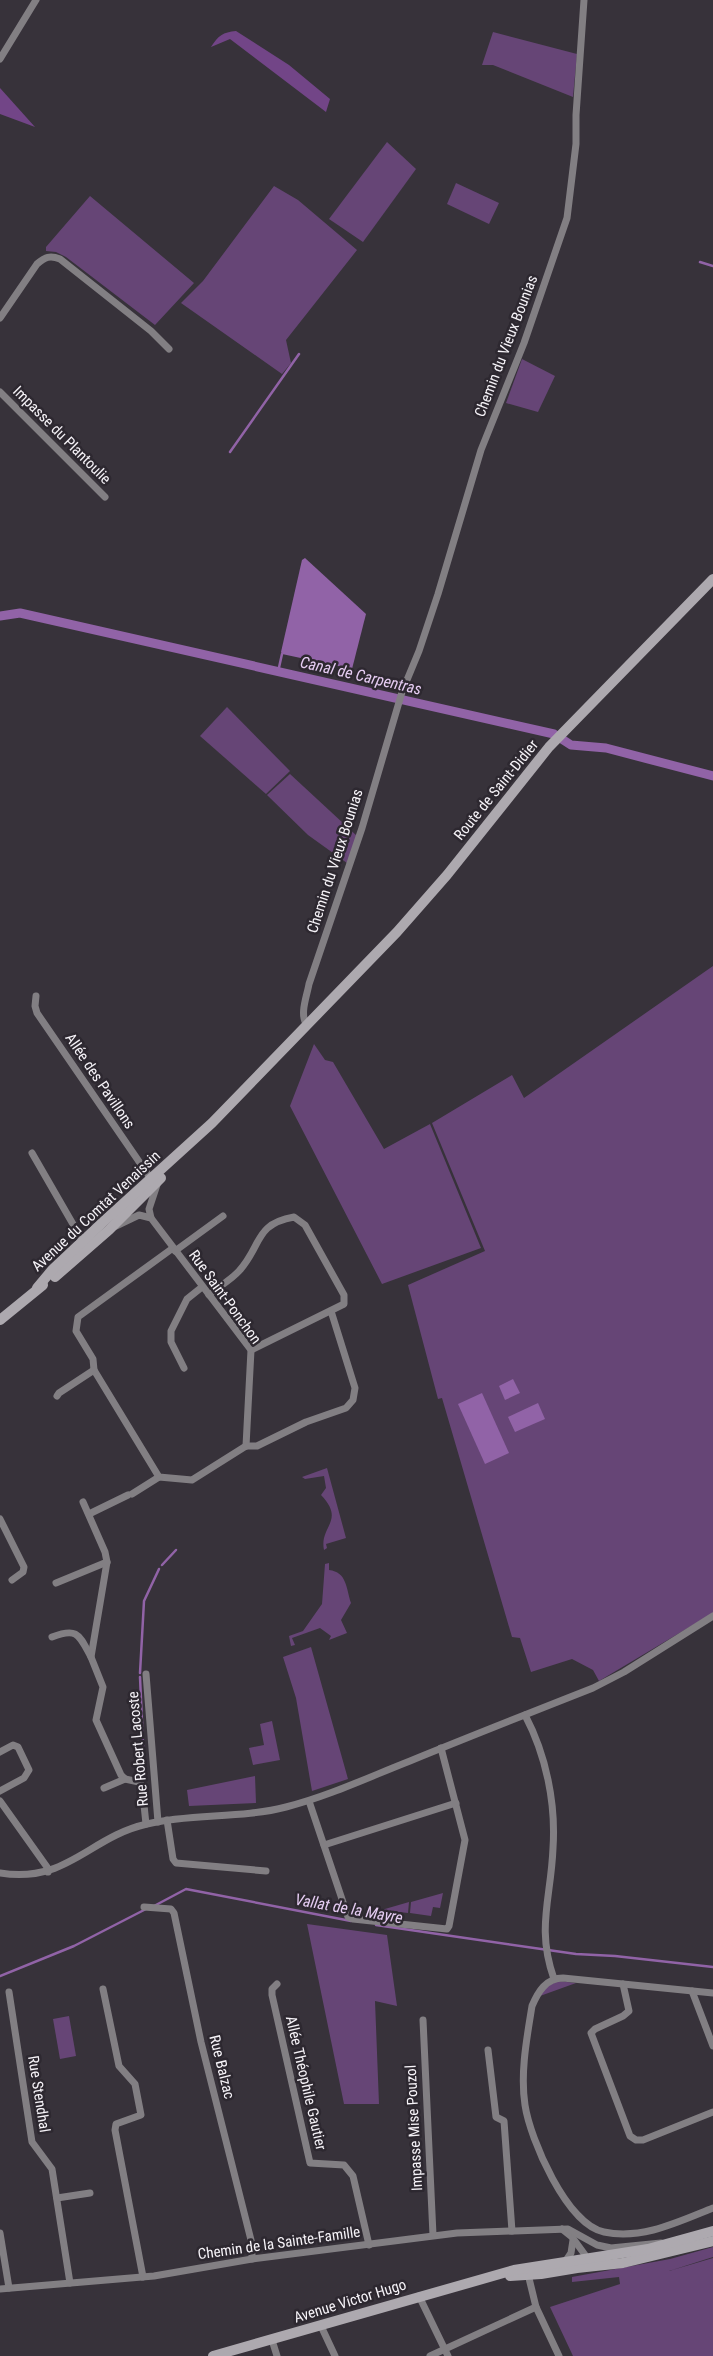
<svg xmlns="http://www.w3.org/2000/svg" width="713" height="2356" font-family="'Roboto Condensed',sans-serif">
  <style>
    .green { fill: #664576 }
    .forest { fill: #724587 }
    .water { fill: #9163a7 }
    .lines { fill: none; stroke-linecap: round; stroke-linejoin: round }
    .stream { stroke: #9163a7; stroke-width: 2.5 }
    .canal { stroke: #9163a7; stroke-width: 9 }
    .minor { stroke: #827f83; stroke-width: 7 }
    .secondary { stroke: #ada9af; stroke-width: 10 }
    .labels { text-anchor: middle; stroke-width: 5; stroke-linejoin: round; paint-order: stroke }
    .street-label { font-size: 15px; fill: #f6f3f8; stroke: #2d2830 }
    .water-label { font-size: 16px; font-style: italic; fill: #e6cdf3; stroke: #2d2830 }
  </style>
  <rect width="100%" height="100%" fill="#37323a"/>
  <g class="green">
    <polygon points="493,32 577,54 573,97 493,65 482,65"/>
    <polygon points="387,142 416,169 363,242 329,219"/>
    <polygon points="456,183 499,203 489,224 447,204"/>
    <polygon points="274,186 298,200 357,250 286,340 291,363 282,374 181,303 203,281"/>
    <polygon points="90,196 194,283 155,325 66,257 56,252 46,251 46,247"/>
    <polygon points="522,359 555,376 538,412 506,403"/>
    <polygon points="227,707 290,771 266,794 200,736"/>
    <polygon points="290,774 357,836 347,863 308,835 267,795"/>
    <polygon points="713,966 713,1613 599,1681 593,1670 572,1659 531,1672 520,1638 512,1637 442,1398 438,1399 409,1289 408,1285 485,1251 432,1123 512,1075 524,1098"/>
    <polygon points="314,1044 325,1060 333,1062 384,1149 430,1124 481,1248 382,1284 290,1106"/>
    <path d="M327 1468 346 1538 326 1544 327 1548 324 1550C319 1526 346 1521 321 1495L326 1488 324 1476 305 1479 302 1477Z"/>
    <path d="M329 1563V1570C347 1572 346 1588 351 1603L341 1620 347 1633 329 1640 331 1636 320 1628 292 1638 295 1645 291 1646 289 1636 303 1631 322 1604 325 1564Z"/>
    <polygon points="311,1647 348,1779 312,1791 296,1698 283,1657"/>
    <polygon points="272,1721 280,1760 253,1765 249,1748 264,1745 260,1724"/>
    <polygon points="255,1776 256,1803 189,1806 187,1790"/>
    <polygon points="443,1893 440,1908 433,1907 431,1916 410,1913 411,1902"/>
    <polygon points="409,1902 408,1913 391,1911 390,1917 377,1916 378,1911"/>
    <polygon points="307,1924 387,1935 397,2006 375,2001 379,2104 344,2104"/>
    <polygon points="558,1981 576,1983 540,1996 547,1986"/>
    <polygon points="69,2016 76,2056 60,2059 53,2019"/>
    <polygon points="713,2247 713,2257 669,2271 713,2258 713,2356 573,2356 550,2307 620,2284 619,2277 572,2282 572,2277 670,2259"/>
  </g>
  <g class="forest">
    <path d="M236 31 289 65 330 99 326 112 230 39 211 47C218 36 223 32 236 31Z"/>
    <polygon points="0,88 35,127 0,114"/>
  </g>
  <g class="water">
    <polygon points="305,558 366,614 352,669 282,654 281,652 302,560"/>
    <polygon points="513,1379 520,1393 505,1400 499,1386"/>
    <polygon points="482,1393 509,1453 485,1464 458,1404"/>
    <polygon points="538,1403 545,1419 515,1432 508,1417"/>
  </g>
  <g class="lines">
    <g class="stream">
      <polyline points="700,262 713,266"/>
      <polyline points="230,452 299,354"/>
      <polyline points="278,672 282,654"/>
      <polyline points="162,1565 176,1550"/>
      <polyline points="140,1673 144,1601 159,1569"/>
      <polyline points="140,1677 144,1768"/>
      <polyline points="154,1906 186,1889 351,1921"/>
      <polyline points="376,1925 576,1954 615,1956 713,1967"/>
      <polyline points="0,1976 74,1946 146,1909"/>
    </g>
    <polyline class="canal" points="0,616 20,613 554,734 571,745 606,748 713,776"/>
    <g class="minor">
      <polyline points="0,59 36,0"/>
      <path d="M0 318 37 264C45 257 50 255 60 259L151 331 169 349"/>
      <polyline points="0,392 105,497"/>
      <polyline points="36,996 35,1006 37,1013 151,1179"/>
      <path d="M307 1025C299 1015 307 996 309 984L362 828 402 692 419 651 438 594 481 450 524 343 567 218 576 144V115L584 0"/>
      <polyline points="32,1153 85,1245"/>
      <polyline points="151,1218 149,1209 157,1185"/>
      <polyline points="116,1226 139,1215 151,1218 251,1350 246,1446"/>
      <polyline points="173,1248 78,1317 76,1331 93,1359 94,1370 159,1477 192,1480 246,1446"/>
      <polyline points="175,1251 223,1216"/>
      <path d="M209 1295C218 1287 231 1280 239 1271 262 1246 254 1224 294 1217L305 1225 344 1295V1304L251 1350"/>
      <polyline points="184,1368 171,1342 171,1331 187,1299 202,1287"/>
      <polyline points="57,1396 59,1393 94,1370"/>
      <polyline points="246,1446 257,1446 306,1422 346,1408 353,1400 355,1388 331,1311"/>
      <polyline points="132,1494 159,1477"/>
      <polyline points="83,1502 105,1552 107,1562 91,1657 103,1687 96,1720 121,1775 125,1779 139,1782 142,1786 146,1824"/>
      <polyline points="89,1514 128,1495"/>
      <polyline points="0,1519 24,1567 23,1572 12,1580"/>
      <polyline points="56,1583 107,1562"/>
      <path d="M52 1637C78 1627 79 1635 91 1657"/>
      <polyline points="146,1674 158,1822"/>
      <path d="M525 1715C546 1755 556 1803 553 1848 551 1899 536 1928 554 1979"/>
      <polyline points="0,1752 13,1745 18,1747 29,1770 24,1778 0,1791"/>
      <polyline points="104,1788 125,1779"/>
      <polyline points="0,1801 47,1867 48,1872"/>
      <polyline points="309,1801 348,1917 353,1919 447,1929 449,1926 465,1840 441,1748"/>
      <polyline points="167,1820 173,1859 176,1863 266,1871"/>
      <polyline points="324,1845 456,1803"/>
      <path d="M0 1873C67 1884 89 1837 147 1824 192 1813 240 1819 286 1807 329 1796 369 1777 410 1761 471 1736 532 1712 593 1688L624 1672 713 1616"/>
      <polyline points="144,1907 171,1909 174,1913 201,2042 252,2244 252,2259"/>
      <polyline points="277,1984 272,1989 272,1995 310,2163 344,2165 353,2176 369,2245"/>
      <polyline points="623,1984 629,2011 623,2016 595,2029 591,2033 630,2136 636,2140 643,2140 713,2112"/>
      <polyline points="103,1989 119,2066 135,2084 141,2115 116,2124 115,2130 143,2277"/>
      <polyline points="692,1991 713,2046"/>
      <polyline points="9,1992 32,2142 52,2169 70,2283"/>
      <path d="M713 1993 563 1978C546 1978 538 1992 532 2006 527 2037 520 2073 525 2105 530 2139 567 2225 604 2232 642 2240 678 2222 713 2208"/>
      <polyline points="423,2020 433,2235"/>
      <polyline points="488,2050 496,2117 504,2121 512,2231"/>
      <polyline points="57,2198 90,2193"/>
      <polyline points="562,2229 572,2237 588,2259"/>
      <polyline points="0,2233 9,2288"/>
      <polyline points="565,2262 571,2253 573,2240"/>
      <polyline points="527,2270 536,2307 559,2356"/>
      <polyline points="0,2289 154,2276 252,2259 457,2233 568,2229 597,2245 611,2248 661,2243"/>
      <polyline points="419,2296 448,2356"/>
      <polyline points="321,2326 335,2356"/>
      <polyline points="272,2340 277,2356"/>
      <polyline points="430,2356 536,2307"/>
    </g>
    <g class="secondary">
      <polyline points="55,1277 109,1230 161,1178"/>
      <polyline points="37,1288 52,1270 103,1222 212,1123 397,932 447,875 549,747 713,579"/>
      <polyline points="0,1320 43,1285"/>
      <polyline points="510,2276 541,2274 577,2268 623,2263 713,2241"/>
      <polyline points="213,2356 514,2270 648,2249 713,2231"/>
    </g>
  </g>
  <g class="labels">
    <g class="street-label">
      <text transform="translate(506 346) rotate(-69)" y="5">Chemin du Vieux Bounias</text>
      <text transform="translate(62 435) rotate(45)" y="5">Impasse du Plantoulie</text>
      <text transform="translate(496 790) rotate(-51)" y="5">Route de Saint-Didier</text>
      <text transform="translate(335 861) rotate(-72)" y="5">Chemin du Vieux Bounias</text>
      <text transform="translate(100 1081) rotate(56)" y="5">Allée des Pavillons</text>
      <text transform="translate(96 1211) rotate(-43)" y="5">Avenue du Comtat Venaissin</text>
      <text transform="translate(225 1297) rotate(54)" y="5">Rue Saint-Ponchon</text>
      <text transform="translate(138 1749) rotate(-95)" y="5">Rue Robert Lacoste</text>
      <text transform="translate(222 2067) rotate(76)" y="5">Rue Balzac</text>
      <text transform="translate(306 2083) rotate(77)" y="5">Allée Théophile Gautier</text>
      <text transform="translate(39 2094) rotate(81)" y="5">Rue Stendhal</text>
      <text transform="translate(414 2128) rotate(-93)" y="5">Impasse Mise Pouzol</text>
      <text transform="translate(279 2243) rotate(-8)" y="5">Chemin de la Sainte-Famille</text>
      <text transform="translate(350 2301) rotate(-17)" y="5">Avenue Victor Hugo</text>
    </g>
    <g class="water-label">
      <text transform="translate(361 675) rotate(13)" y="6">Canal de Carpentras</text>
      <text transform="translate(349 1908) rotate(10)" y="6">Vallat de la Mayre</text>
    </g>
  </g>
</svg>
